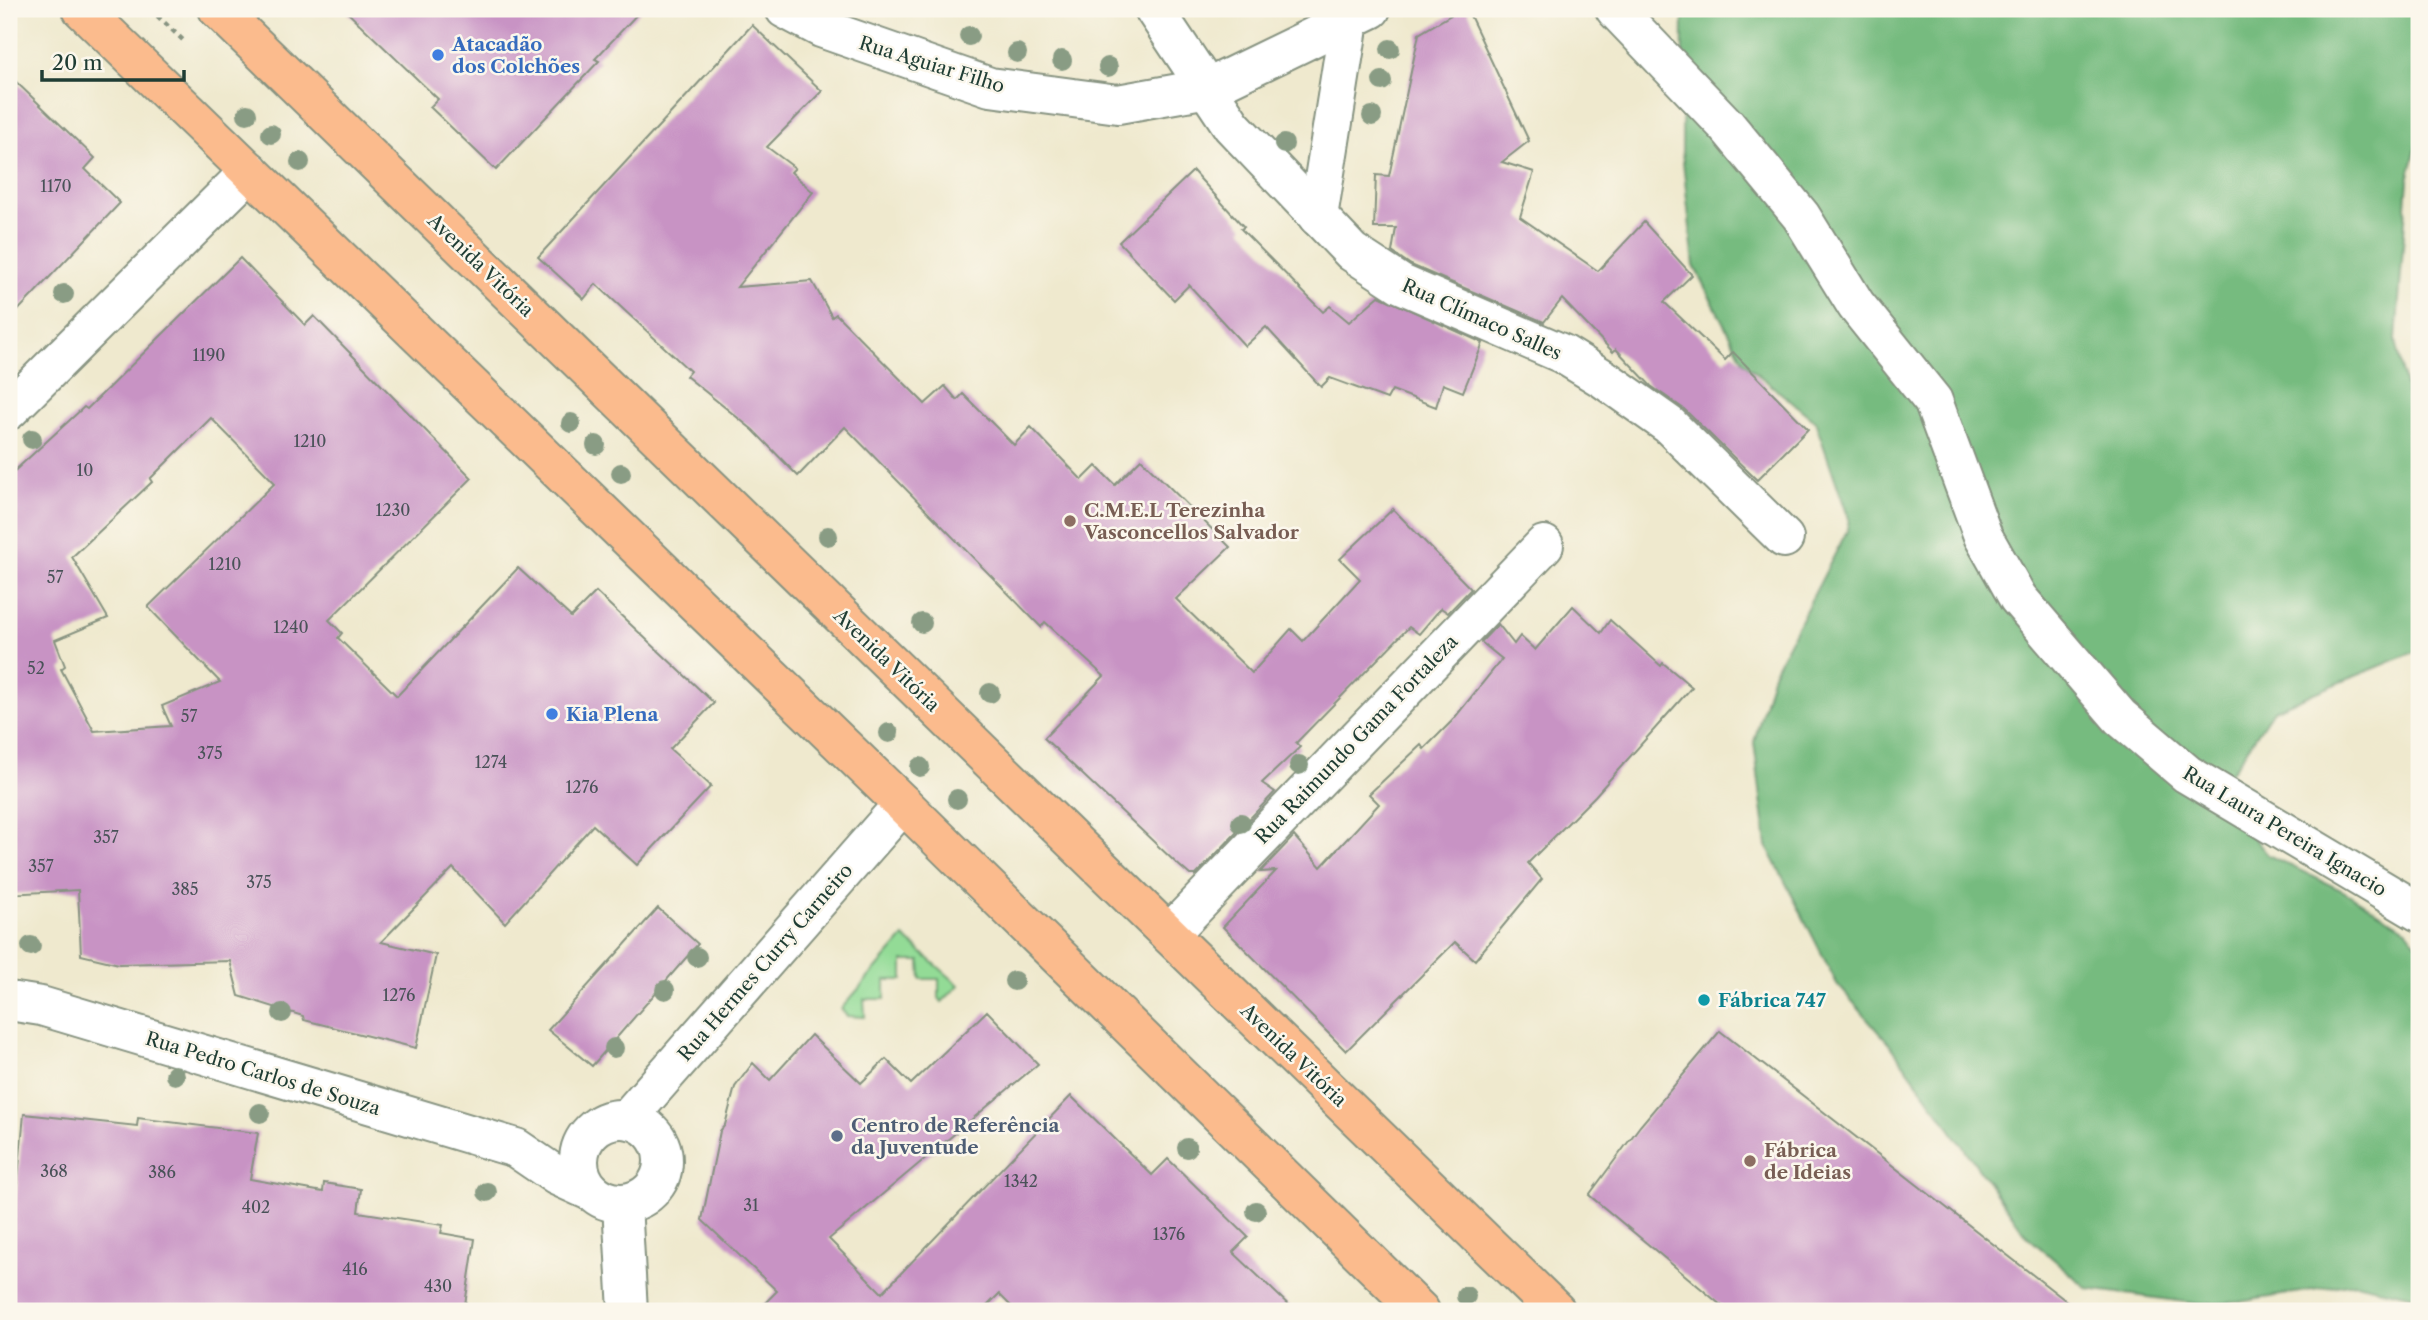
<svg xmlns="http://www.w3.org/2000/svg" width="2428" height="1320" font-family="'Libre Caslon Text',serif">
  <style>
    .green { fill: #93db96; stroke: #598c65; stroke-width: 2 }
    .forest { fill: #76bb7f; stroke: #4a7c5a; stroke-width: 2 }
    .building { fill: #c893c4; fill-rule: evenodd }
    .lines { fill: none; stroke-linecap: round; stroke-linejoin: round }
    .minor-casing { stroke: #879381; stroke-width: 42 }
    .major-casing { stroke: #879381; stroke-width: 42 }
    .path { stroke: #879381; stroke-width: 4.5; stroke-dasharray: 5 5; stroke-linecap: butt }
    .minor { stroke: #fff; stroke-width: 38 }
    .major { stroke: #fbbb8d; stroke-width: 38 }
    .tree { fill: #899c84 }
    .shop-dot { fill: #3f7fe0; stroke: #fbf7ec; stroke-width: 2.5 }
    .education-dot { fill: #8d6e63; stroke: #fbf7ec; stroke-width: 2.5 }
    .culture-dot { fill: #0f9aa8; stroke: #fbf7ec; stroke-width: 2.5 }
    .service-dot { fill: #5c6f8a; stroke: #fbf7ec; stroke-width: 2.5 }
    .labels { text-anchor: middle; stroke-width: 5; stroke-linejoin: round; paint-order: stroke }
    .number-label { font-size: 16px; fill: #495258 }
    .shop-label { font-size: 19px; font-weight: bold; fill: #366cbe; stroke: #fbf7ec; text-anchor: start }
    .street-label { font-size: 19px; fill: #1f3d34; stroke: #fbf7ec }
    .education-label { font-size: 19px; font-weight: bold; fill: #785e54; stroke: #fbf7ec; text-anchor: start }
    .culture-label { font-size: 19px; font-weight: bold; fill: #0d838f; stroke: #fbf7ec; text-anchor: start }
    .service-label { font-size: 19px; font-weight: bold; fill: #4e5e75; stroke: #fbf7ec; text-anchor: start }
  </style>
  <rect width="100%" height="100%" fill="#fbf7ec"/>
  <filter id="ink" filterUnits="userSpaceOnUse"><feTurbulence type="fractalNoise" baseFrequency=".0143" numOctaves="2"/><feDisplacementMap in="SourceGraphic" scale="14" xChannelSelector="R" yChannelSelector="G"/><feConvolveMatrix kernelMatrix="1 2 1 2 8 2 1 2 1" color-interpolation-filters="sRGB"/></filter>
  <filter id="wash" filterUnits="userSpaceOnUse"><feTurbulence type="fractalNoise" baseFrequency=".00686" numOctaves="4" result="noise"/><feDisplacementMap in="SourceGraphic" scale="28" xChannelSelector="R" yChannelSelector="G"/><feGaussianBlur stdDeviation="1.57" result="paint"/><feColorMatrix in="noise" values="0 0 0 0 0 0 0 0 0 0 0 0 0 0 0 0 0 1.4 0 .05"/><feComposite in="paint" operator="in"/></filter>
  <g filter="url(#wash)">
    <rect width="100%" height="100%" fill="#efe9ce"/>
    <polygon class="green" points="904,937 959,985 942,1002 939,998 939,979 921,979 920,961 903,961 903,980 885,980 885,999 864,999 865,1017 847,1016 841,1009"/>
    <polygon class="forest" points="1683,9 2419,9 2419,137 2408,180 2396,340 2419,457 2419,650 2273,710 2222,786 2220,797 2268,855 2343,891 2406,929 2419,946 2419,1297 2355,1283 2239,1302 2201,1304 2088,1289 2027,1236 1889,1043 1837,984 1767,846 1754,742 1773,673 1847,531 1849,519 1815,421 1744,363 1694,266 1682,152"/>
    <g id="blocks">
      <g class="building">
        <polygon points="344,9 642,9 595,59 599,61 496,170 430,107 438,99"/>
        <polygon points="1461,9 1467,9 1529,141 1502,162 1534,172 1520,217 1598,271 1644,222 1692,275 1664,302 1725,360 1733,352 1808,429 1757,480 1684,409 1651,386 1616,349 1613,352 1562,299 1544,322 1411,265 1392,252 1396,228 1374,228 1376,175 1389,176 1419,34"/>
        <polygon points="752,25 822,91 767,147 795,168 791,172 813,192 737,287 812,281 832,317 836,314 925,404 945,386 957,400 963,394 1014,445 1031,427 1082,480 1096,466 1115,485 1141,459 1230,547 1176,599 1252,673 1291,629 1303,641 1360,579 1340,559 1393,509 1471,589 1448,613 1441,608 1419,634 1409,627 1296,743 1300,747 1262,783 1275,792 1196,875 1190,875 1174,861 1044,738 1104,676 1045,622 1041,627 845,427 798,476 753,430 686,376 690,371 596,284 584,299 538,257"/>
        <polygon points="9,75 95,158 85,169 120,203 9,320"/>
        <polygon points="1193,171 1244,227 1241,229 1323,312 1330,306 1349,322 1379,296 1483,343 1463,392 1443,384 1436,407 1392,390 1387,399 1330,378 1321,387 1266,327 1245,346 1189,285 1174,300 1119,242"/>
        <path d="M240 258 305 325 314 316 472 478 329 620 342 633 338 638 397 696 518 568 571 617 596 592 714 703 670 749 711 786 637 865 593 825 505 923 453 868 381 942 436 955 416 1048 304 1020 303 1016 239 996 230 961 119 964 81 955 78 890 9 894V476L84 407 87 409ZM211 418 275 483 148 607 220 682 162 706 171 726 94 731 61 669 65 666 55 640 108 618 72 557 152 482 150 479Z"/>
        <polygon points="1573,606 1601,633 1610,620 1661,666 1663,663 1692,687 1595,796 1528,863 1542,879 1475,960 1455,942 1346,1051 1223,927 1276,871 1260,872 1294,836 1321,867 1379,804 1369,794 1421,745 1424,749 1452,721 1502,659 1481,642 1498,624 1514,644 1520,636 1535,650"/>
        <polygon points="658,908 698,944 592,1066 548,1030"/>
        <polygon points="987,1011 1038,1064 829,1239 882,1293 1071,1096 1152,1175 1168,1159 1248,1237 1233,1252 1295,1311 1016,1311 999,1294 982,1311 757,1311 777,1291 702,1220 720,1131 725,1125 735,1087 753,1063 770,1080 811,1035 861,1083 886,1059 911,1084"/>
        <polygon points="1720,1031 2079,1311 1728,1311 1589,1195 1640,1126"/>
        <polygon points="24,1114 137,1126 138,1118 258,1133 250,1179 323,1192 324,1183 361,1189 358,1212 443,1225 441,1233 475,1239 464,1311 9,1311 9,1219 14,1220"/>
      </g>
    </g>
  </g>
  <g filter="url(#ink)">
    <use href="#blocks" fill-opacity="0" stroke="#879381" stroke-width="2"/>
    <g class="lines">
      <defs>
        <g id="minor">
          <polyline points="785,9 821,28 990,87 1118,104 1208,88 1371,9"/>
          <polyline points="1154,9 1232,126 1352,252 1401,284 1563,354 1604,379 1669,425 1784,538"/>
          <polyline points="1615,9 1727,126 1801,216 1856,305 1933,401 1983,536 2018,598 2120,717 2187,774 2419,912"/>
          <polyline points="1318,217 1349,21"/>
          <polyline points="9,410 250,171"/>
          <polyline points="1169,934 1544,545"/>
          <polyline points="9,1001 41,1006 516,1148 557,1176 590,1191"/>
          <circle cx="621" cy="1161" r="42"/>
          <polyline points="627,1119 903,804"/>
          <polyline points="622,1204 628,1311"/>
        </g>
        <g id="major">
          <polyline points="82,9 903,804 1420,1311"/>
          <polyline points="218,9 1556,1311"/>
        </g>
      </defs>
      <use href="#minor" class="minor-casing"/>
      <use href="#major" class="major-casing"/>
      <polyline class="path" points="150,9 185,42"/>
      <use href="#minor" class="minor"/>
      <use href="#major" class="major"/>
    </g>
    <g class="tree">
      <circle cx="969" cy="36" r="10"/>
      <circle cx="1390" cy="49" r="10"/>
      <circle cx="1017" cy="53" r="10"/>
      <circle cx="1062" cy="60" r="10"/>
      <circle cx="1108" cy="67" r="10"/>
      <circle cx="1382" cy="81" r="10"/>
      <circle cx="247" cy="114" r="10"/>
      <circle cx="1372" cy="116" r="10"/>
      <circle cx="271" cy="134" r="10"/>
      <circle cx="1284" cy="144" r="10"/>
      <circle cx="300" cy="162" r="10"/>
      <circle cx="64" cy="294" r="10"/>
      <circle cx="571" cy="423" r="10"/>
      <circle cx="32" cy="439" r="10"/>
      <circle cx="596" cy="445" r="10"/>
      <circle cx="621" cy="473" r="10"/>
      <circle cx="828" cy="536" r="10"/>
      <circle cx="922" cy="623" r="10"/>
      <circle cx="990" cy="693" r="10"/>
      <circle cx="889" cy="733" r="10"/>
      <circle cx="1299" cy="765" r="10"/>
      <circle cx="920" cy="767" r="10"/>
      <circle cx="957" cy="799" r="10"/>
      <circle cx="1241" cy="823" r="10"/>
      <circle cx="31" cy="946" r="10"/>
      <circle cx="697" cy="957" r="10"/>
      <circle cx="1014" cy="981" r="10"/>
      <circle cx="665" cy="990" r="10"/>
      <circle cx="282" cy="1013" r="10"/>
      <circle cx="614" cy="1048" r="10"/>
      <circle cx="175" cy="1075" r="10"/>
      <circle cx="260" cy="1113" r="10"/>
      <circle cx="1187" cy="1148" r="10"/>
      <circle cx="487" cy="1192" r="10"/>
      <circle cx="1256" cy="1211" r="10"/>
      <circle cx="1466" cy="1296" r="10"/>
    </g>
  </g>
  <g class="shop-dot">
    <circle cx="438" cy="55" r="7"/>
    <circle cx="552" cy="714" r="7"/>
  </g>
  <g class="education-dot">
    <circle cx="1070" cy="521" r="7"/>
    <circle cx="1750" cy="1161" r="7"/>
  </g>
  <circle class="culture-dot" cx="1704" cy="1000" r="7"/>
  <circle class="service-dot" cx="837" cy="1136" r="7"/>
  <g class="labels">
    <g class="number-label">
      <text x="56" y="192">1170</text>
      <text x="209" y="361">1190</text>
      <text x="310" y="447">1210</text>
      <text x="85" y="476">10</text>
      <text x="393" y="516">1230</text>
      <text x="225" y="570">1210</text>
      <text x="55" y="583">57</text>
      <text x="291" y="633">1240</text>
      <text x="36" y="674">52</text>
      <text x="189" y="722">57</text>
      <text x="210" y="759">375</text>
      <text x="491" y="768">1274</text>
      <text x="582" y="793">1276</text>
      <text x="106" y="843">357</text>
      <text x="41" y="872">357</text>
      <text x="259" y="888">375</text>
      <text x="185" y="895">385</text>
      <text x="399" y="1001">1276</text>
      <text x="54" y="1177">368</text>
      <text x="162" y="1178">386</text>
      <text x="1021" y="1187">1342</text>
      <text x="751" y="1211">31</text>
      <text x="256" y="1213">402</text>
      <text x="1169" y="1240">1376</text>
      <text x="355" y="1275">416</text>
      <text x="438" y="1292">430</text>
    </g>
    <g class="shop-label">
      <text x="452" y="51">Atacadão<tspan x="452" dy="22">dos Colchões</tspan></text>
      <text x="566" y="721">Kia Plena</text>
    </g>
    <g class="street-label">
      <text transform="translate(932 64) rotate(17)" y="7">Rua Aguiar Filho</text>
      <text transform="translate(481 265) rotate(44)" y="7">Avenida Vitória</text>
      <text transform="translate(1482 319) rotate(24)" y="7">Rua Clímaco Salles</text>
      <text transform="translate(887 660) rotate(44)" y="7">Avenida Vitória</text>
      <text transform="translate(1356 739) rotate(-46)" y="7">Rua Raimundo Gama Fortaleza</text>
      <text transform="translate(2285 831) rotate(31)" y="7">Rua Laura Pereira Ignacio</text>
      <text transform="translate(765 962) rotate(-49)" y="7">Rua Hermes Curry Carneiro</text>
      <text transform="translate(1294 1055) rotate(44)" y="7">Avenida Vitória</text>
      <text transform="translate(263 1073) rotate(17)" y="7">Rua Pedro Carlos de Souza</text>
    </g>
    <g class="education-label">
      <text x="1084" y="517">C.M.E.L Terezinha<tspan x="1084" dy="22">Vasconcellos Salvador</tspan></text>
      <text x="1764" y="1157">Fábrica<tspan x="1764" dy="22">de Ideias</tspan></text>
    </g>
    <g class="culture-label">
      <text x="1718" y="1007">Fábrica 747</text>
    </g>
    <g class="service-label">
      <text x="851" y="1132">Centro de Referência<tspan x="851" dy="22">da Juventude</tspan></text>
    </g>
  </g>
  <rect width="2428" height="1320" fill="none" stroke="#fbf7ec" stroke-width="35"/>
  <path d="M42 70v10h142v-10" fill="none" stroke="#1f3d34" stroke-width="3.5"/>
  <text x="52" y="70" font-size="21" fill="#1f3d34" stroke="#fbf7ec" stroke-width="5" paint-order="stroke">20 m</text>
</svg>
